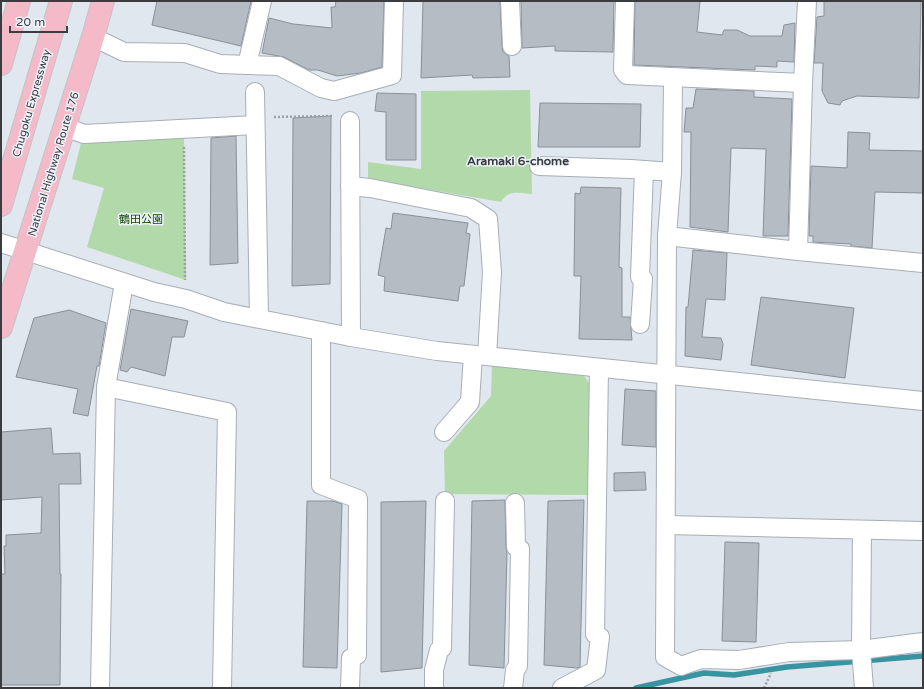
<svg xmlns="http://www.w3.org/2000/svg" width="924" height="689" font-family="'Varela Round','Noto Sans JP',sans-serif">
  <style>
    .green { fill: #b2d9aa }
    .lines { fill: none; stroke-linecap: round; stroke-linejoin: round }
    .stream { stroke: #3894a0; stroke-width: 5.5 }
    .building { fill: #b6bcc4; stroke: #8a9098 }
    .minor-casing { stroke: #a8aeb6; stroke-width: 20 }
    .highway-casing { stroke: #c4c4c5; stroke-width: 24 }
    .path { stroke: #9ca0a6; stroke-width: 2.5; stroke-dasharray: 2 2; stroke-linecap: butt }
    .minor { stroke: #fff; stroke-width: 18 }
    .highway { stroke: #f4bac8; stroke-width: 22 }
    .labels { text-anchor: middle; stroke-width: 3; stroke-linejoin: round; paint-order: stroke }
    .street-label { font-size: 11px; fill: #3a3c3f; stroke: #eef4fc }
    .park-label { font-size: 11px; fill: #0f4700; stroke: #eef4fc }
    .neighbourhood-label { font-size: 12px; font-weight: bold; fill: #3a3c3f; stroke: #eef4fc }
  </style>
  <rect width="100%" height="100%" fill="#e0e7ef"/>
  <g class="green">
    <path d="M530 90 532 194C520 193 508 189 501 202L368 179V162L421 169V91Z"/>
    <polygon points="184,134 186,280 87,247 104,188 72,179 82,139"/>
    <polygon points="492,365 584,376 590,384 588,495 445,494 444,451 491,396"/>
  </g>
  <g class="lines">
    <polyline class="stream" points="636,688 704,673 734,675 787,667 923,656"/>
  </g>
  <g class="building">
    <polygon points="157,1 251,1 241,46 152,25"/>
    <polygon points="336,1 384,1 382,67 361,73 337,76 318,70 309,70 284,57 262,53 269,18 293,24 332,28 331,7 335,7"/>
    <polygon points="423,1 500,1 502,46 503,52 509,56 510,77 473,78 472,75 421,78"/>
    <polygon points="521,1 614,1 613,52 555,51 555,46 522,48"/>
    <polygon points="635,1 700,1 697,32 722,35 724,30 737,30 750,36 782,36 784,25 795,23 794,62 777,61 777,67 755,66 755,70 634,65"/>
    <polygon points="824,1 921,1 919,98 857,96 842,101 840,105 828,103 822,91 823,63 814,63 817,17 824,16"/>
    <polygon points="696,89 754,91 754,97 792,99 788,236 763,236 766,149 731,148 728,232 690,227 691,132 684,132 686,108 693,108"/>
    <polygon points="377,93 416,94 416,160 386,160 386,112 375,111"/>
    <polygon points="540,103 641,104 640,147 538,147"/>
    <polygon points="331,116 330,284 292,286 293,118"/>
    <polygon points="848,132 870,133 869,150 923,151 923,193 875,192 872,248 851,246 851,244 813,242 813,236 809,236 811,166 847,168"/>
    <polygon points="236,136 238,263 210,265 211,138"/>
    <polygon points="581,187 621,188 619,267 622,268 622,317 630,317 632,340 579,339 581,276 574,276 575,193 580,194"/>
    <polygon points="393,213 468,223 466,233 470,234 464,286 460,286 458,301 384,291 385,277 378,275 386,228 391,229"/>
    <polygon points="693,250 727,253 725,300 706,299 702,337 721,338 723,344 721,360 685,356 686,307 688,307"/>
    <polygon points="761,297 854,308 845,378 751,365"/>
    <polygon points="131,309 188,321 184,337 172,337 165,376 131,367 127,372 120,370"/>
    <polygon points="69,310 106,323 99,366 97,366 88,416 73,413 78,389 16,377 34,318"/>
    <polygon points="625,389 656,391 656,447 622,445"/>
    <polygon points="51,428 53,454 80,453 81,484 59,484 60,574 61,574 60,685 1,685 1,574 5,574 4,546 6,546 6,535 41,533 42,497 1,500 1,432"/>
    <polygon points="645,472 646,490 614,491 614,473"/>
    <polygon points="505,500 506,547 507,553 504,668 469,665 472,501"/>
    <polygon points="584,500 580,667 577,668 544,665 548,501"/>
    <polygon points="307,501 333,501 342,504 337,668 303,667"/>
    <polygon points="426,501 422,668 381,672 381,502"/>
    <polygon points="725,542 759,543 756,642 722,641"/>
  </g>
  <g class="lines">
    <defs>
      <g id="minor">
        <polyline points="510,1 512,46"/>
        <polyline points="625,1 623,70 627,75 803,83 807,1"/>
        <polyline points="93,37 124,52 185,53 220,64 279,66 321,88 334,91 392,75 394,1"/>
        <polyline points="247,65 262,1"/>
        <polyline points="673,78 672,172 667,236 665,657 681,666 701,659 739,660 789,652 861,650 923,642"/>
        <polyline points="255,92 259,318"/>
        <polyline points="350,121 351,337"/>
        <polyline points="65,127 84,134 255,125"/>
        <polyline points="539,166 631,169 672,172"/>
        <polyline points="350,186 370,188 471,208 488,219 492,272 487,356"/>
        <polyline points="667,236 798,251 803,83"/>
        <polyline points="1,243 154,292 186,299 224,312 351,337 437,351 923,401"/>
        <polyline points="798,251 923,263"/>
        <polyline points="124,283 106,387 227,412 222,688"/>
        <polyline points="640,324 643,279 640,277 644,170"/>
        <polyline points="321,331 321,485 358,499 357,655 351,658 350,688"/>
        <polyline points="444,432 470,402 473,355"/>
        <polyline points="667,525 923,531"/>
        <polyline points="862,530 861,650 864,688"/>
        <polyline points="100,688 106,387"/>
        <polyline points="434,688 434,670 439,650 442,648 445,501"/>
        <polyline points="513,688 515,670 518,666 520,549 516,547 515,503"/>
        <polyline points="562,688 596,670 600,637 595,634 599,368"/>
      </g>
      <g id="highway">
        <polyline points="1,64 19,1"/>
        <polyline points="1,205 61,1"/>
        <polyline points="1,327 93,37 103,1"/>
      </g>
    </defs>
    <use href="#minor" class="minor-casing"/>
    <use href="#highway" class="highway-casing"/>
    <g class="path">
      <polyline points="274,117 333,116"/>
      <polyline points="184,147 185,280"/>
      <polyline points="764,688 771,673"/>
    </g>
    <use href="#minor" class="minor"/>
    <use href="#highway" class="highway"/>
  </g>
  <g class="labels">
    <g class="street-label">
      <text transform="translate(31 103) rotate(-74)" y="4">Chugoku Expressway</text>
      <text transform="translate(53 164) rotate(-73)" y="4">National Highway Route 176</text>
    </g>
    <g class="park-label">
      <text x="141" y="223">鶴田公園</text>
    </g>
    <g class="neighbourhood-label">
      <text x="518" y="165">Aramaki 6-chome</text>
    </g>
  </g>
  <rect width="924" height="689" fill="none" stroke="#3a3c3f" stroke-width="4"/>
  <path d="M10 26v6h57v-6" fill="none" stroke="#3a3c3f" stroke-width="2"/>
  <text x="16" y="26" font-size="12" fill="#3a3c3f" stroke="#eef4fc" stroke-width="3" paint-order="stroke">20 m</text>
</svg>
